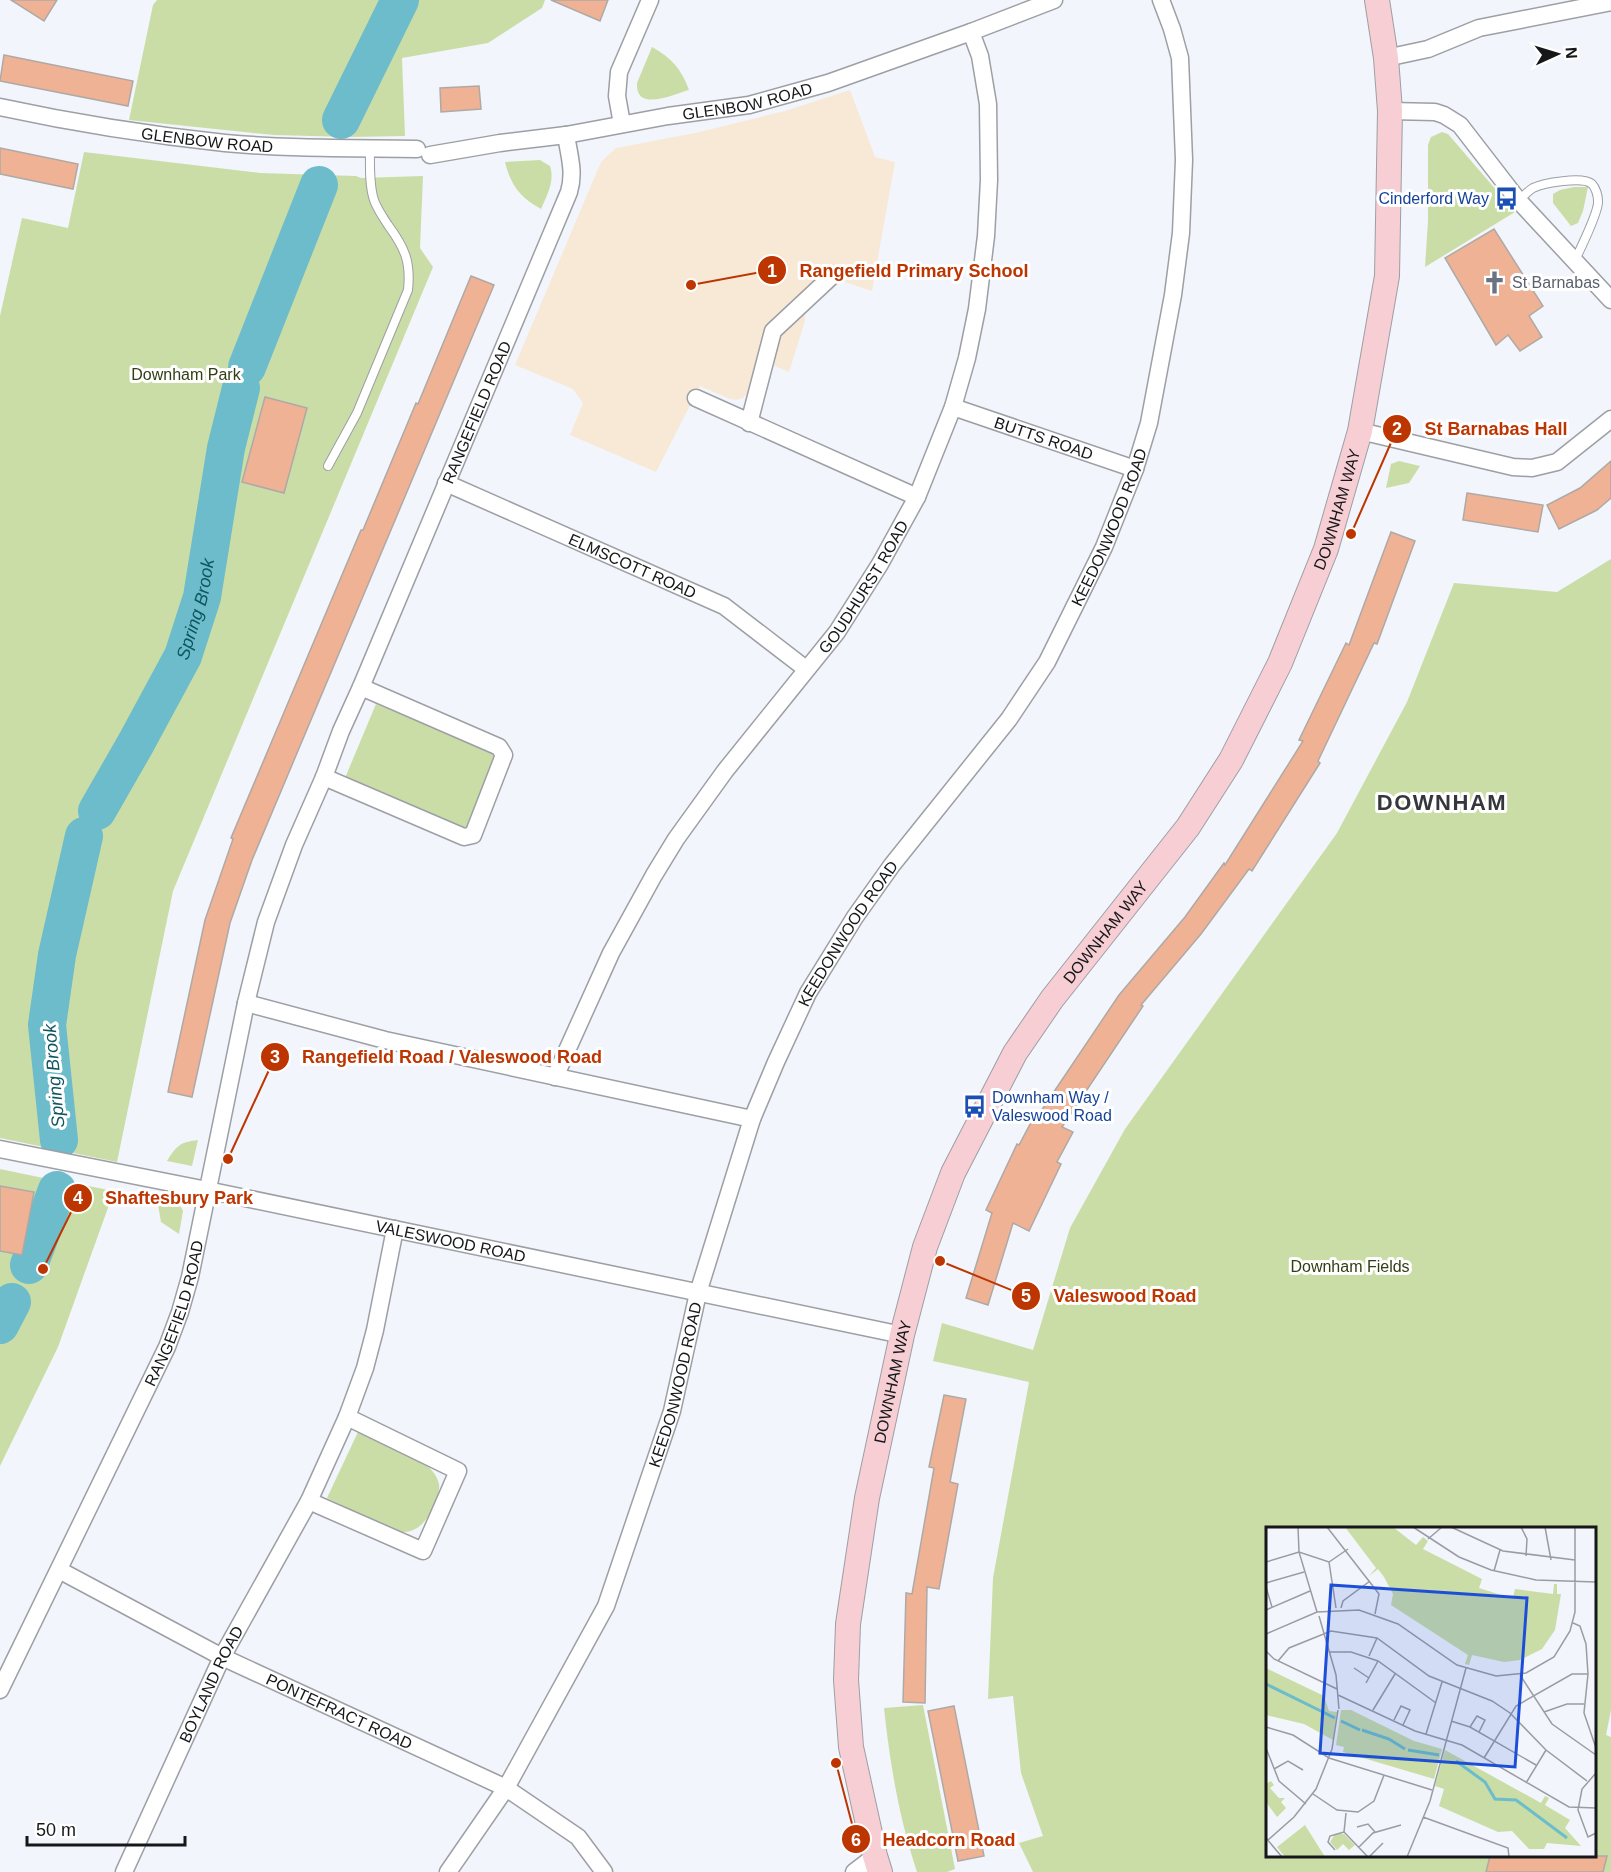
<svg xmlns="http://www.w3.org/2000/svg" width="1611" height="1872" font-family="Helvetica,sans-serif">
  <style>
    .education { fill: #f8e9d6 }
    .green { fill: #cadda6; fill-rule: evenodd }
    .lines { fill: none; stroke-linecap: round; stroke-linejoin: round }
    .river { stroke: #6cbccb; stroke-width: 38 }
    .building { fill: #efb295; stroke: #afa9a6; stroke-width: 1.5 }
    .lane-casing { stroke: #9c9fa4; stroke-width: 10 }
    .street-casing { stroke: #9c9fa4; stroke-width: 19 }
    .secondary-casing { stroke: #9c9fa4; stroke-width: 26 }
    .lane { stroke: #fff; stroke-width: 8 }
    .street { stroke: #fff; stroke-width: 16 }
    .secondary { stroke: #f6ced4; stroke-width: 24 }
    .labels { text-anchor: middle; stroke-width: 6; stroke-linejoin: round; paint-order: stroke }
    .street-label { font-size: 16px; fill: #161719; stroke: #fff }
    .transit-label { font-size: 16px; fill: #164399; stroke: #fff; text-anchor: end }
    .worship-label { font-size: 16px; fill: #5b616d; stroke: #fff; text-anchor: start }
    .park-label { font-size: 16px; fill: #323e13; stroke: #fff }
    .water-label { font-size: 18px; font-style: italic; fill: #105661; stroke: #fff }
    .district-label { font-size: 22px; font-weight: bold; letter-spacing: 1.5px; fill: #35373c; stroke: #fff }
    .inset-river { fill: none; stroke: #6cbccb; stroke-width: 3 }
    .inset-road { fill: none; stroke: #9a9ca1; stroke-width: 1.5 }
    .view { fill: #1d4ed8; fill-opacity: 0.15; stroke: #1d4ed8; stroke-width: 3 }
    .inset-edge { fill: none; stroke: #161719; stroke-width: 3 }
    .leader { fill: none; stroke: #bd3501; stroke-width: 2 }
    .callout-dot { fill: #bd3501; stroke: #fff; stroke-width: 2 }
    .mark-label { font-size: 18px; text-anchor: middle; font-weight: bold; fill: #fff }
    .callout-label { font-size: 18px; text-anchor: middle; font-weight: bold; fill: #bd3501; stroke: #fff; stroke-width: 6; stroke-linejoin: round; paint-order: stroke }
  </style>
  <rect width="100%" height="100%" fill="#f2f5fb"/>
  <polygon class="education" points="850,90 875,157 895,162 872,291 839,280 812,304 805,313 805,321 789,372 763,361 749,391 743,398 737,400 730,399 700,386 656,472 570,435 583,403 573,389 515,365 601,162 616,148 695,133 785,111"/>
  <g class="green">
    <polygon points="157,0 545,0 542,8 488,43 402,58 405,136 349,137 274,135 129,120 153,5"/>
    <path d="M652 47C671 57 682 70 689 90 674 94 635 113 637 83Z"/>
    <polygon points="1442,132 1448,134 1515,212 1425,267 1428,221 1428,145 1431,137"/>
    <polygon points="84,152 260,173 356,176 361,178 423,176 420,248 433,267 173,891 117,1162 0,1138 0,316 22,218 68,228"/>
    <path d="M540 160 550 166C555 181 547 195 541 209 520 197 511 186 505 162Z"/>
    <polygon points="1574,187 1588,187 1583,211 1578,223 1571,226 1553,203 1553,194 1560,190"/>
    <polygon points="1399,461 1420,466 1409,483 1386,488 1391,464"/>
    <path d="M1611 559V1710L1606 1735 1611 1737V1872H1033L1019 1843 1043 1836 1021 1773 1013 1696 988 1699 993 1578 1029 1382 933 1361 942 1323 1033 1350 1070 1228 1125 1129 1337 833 1407 702 1454 583 1557 592ZM1268 1528H1594V1856H1268Z"/>
    <polygon points="376,704 495,754 467,829 345,778"/>
    <path d="M198 1140 192 1166 167 1161C176 1146 180 1142 198 1140Z"/>
    <polygon points="0,1169 53,1180 57,1175 72,1178 73,1183 114,1191 58,1347 0,1466"/>
    <path d="M157 1199C166 1201 180 1201 183 1211L179 1234 161 1222Z"/>
    <path d="M358 1432 425 1464C431 1469 437 1475 439 1484 441 1497 427 1524 415 1529 409 1533 403 1532 396 1532L327 1498Z"/>
    <path d="M923 1705 955 1869 947 1872H917C899 1818 890 1764 884 1708Z"/>
  </g>
  <g class="lines">
    <g class="river">
      <polyline points="341,120 400,0"/>
      <polyline points="247,367 319,185"/>
      <path id="s1" d="M97 811 136 743 183 656 202 597 226 448 241 388"/>
      <polyline points="59,1140 47,1025 57,955 84,836"/>
      <polyline points="29,1265 57,1190"/>
      <polyline points="0,1325 12,1302"/>
    </g>
  </g>
  <g class="building">
    <polygon points="11,0 57,0 44,21"/>
    <polygon points="551,0 608,0 600,21"/>
    <polygon points="4,55 133,81 128,106 0,81"/>
    <polygon points="479,86 481,109 441,112 440,88"/>
    <polygon points="0,148 78,164 73,189 0,174"/>
    <polygon points="1494,229 1543,306 1529,316 1542,337 1520,351 1508,335 1496,345 1445,258"/>
    <polygon points="471,276 494,285 252,860 230,923 192,1097 168,1092 205,920 233,839 231,838 361,530 363,530 416,403 418,404"/>
    <polygon points="265,397 307,408 284,493 242,482"/>
    <polygon points="1611,461 1611,498 1597,510 1559,529 1547,505 1580,488"/>
    <polygon points="1467,493 1543,505 1538,532 1463,520"/>
    <polygon points="1391,532 1415,541 1377,644 1374,643 1318,761 1320,763 1252,871 1249,869 1201,934 1141,1005 1143,1006 1062,1127 1073,1132 1057,1162 1061,1164 1029,1231 1013,1223 988,1305 966,1298 992,1213 986,1210 1017,1144 1019,1145 1036,1113 1039,1114 1119,995 1185,917 1224,863 1225,865 1303,741 1299,740 1346,643 1349,645"/>
    <polygon points="0,1186 34,1192 22,1255 0,1251"/>
    <polygon points="944,1395 966,1399 950,1482 958,1484 939,1589 927,1587 925,1703 903,1702 906,1593 912,1594 934,1468 929,1467"/>
    <polygon points="954,1706 984,1856 958,1861 928,1711"/>
    <polygon points="1490,1856 1607,1856 1603,1872 1486,1872"/>
  </g>
  <g class="lines">
    <defs>
      <g id="lane">
        <path d="M1518 200C1523 197 1528 191 1533 188 1543 183 1583 176 1592 184 1596 188 1598 196 1598 201 1599 211 1583 243 1578 254L1573 260"/>
        <path d="M328 466 357 413 408 290C411 262 405 248 388 225 383 217 377 209 374 200 369 185 370 165 370 149"/>
      </g>
      <g id="street">
        <polyline points="1386,58 1428,49 1479,28 1611,2"/>
        <path id="s2" d="M0 107C74 123 150 135 225 143 289 149 353 148 417 149"/>
        <polyline points="1390,111 1435,112 1444,115 1460,125 1518,200 1611,300"/>
        <polyline points="622,124 617,96 619,72 650,0"/>
        <path id="s3" d="M430 155 500 143 566 135 668 116 749 105 828 83 971 32 1054 0"/>
        <polyline points="696,398 917,497"/>
        <path id="s4" d="M953 407 1135 469"/>
        <polyline points="749,423 773,331 833,275"/>
        <polyline points="1360,431 1513,467 1532,468 1557,462 1611,419"/>
        <path id="s5" d="M446 483 724 606 806 669"/>
        <polyline points="324,777 464,837 473,835 504,755 499,747 361,687"/>
        <polyline points="246,1003 385,1040 752,1119"/>
        <path id="s6" d="M555 1077 611 953 654 875 676 839 725 771 837 632 880 564 917 497 953 407 967 358 977 309 986 236 989 180 988 104 980 56 971 32"/>
        <path id="s7" d="M0 1149 207 1190 902 1335"/>
        <polyline points="309,1501 423,1551 458,1471 347,1417"/>
        <path id="s8" d="M59 1570 222 1657 506 1788 578 1837 604 1872"/>
        <path id="s9" d="M0 1690 167 1347 180 1312 190 1277 246 1003 266 922 294 845 324 777 341 731 361 687 569 192C575 172 569 155 566 135"/>
        <path id="s10" d="M124 1872 222 1657 309 1501 347 1417 365 1368 375 1330 395 1229"/>
        <path id="s11" d="M448 1872 506 1788 606 1606 672 1411 698 1293 752 1119 776 1062 808 993 855 917 892 865 1009 719 1047 662 1104 547 1135 469 1149 423 1173 295 1181 233 1184 160 1180 58 1172 29 1161 0"/>
        <polyline points="854,1872 875,1856"/>
      </g>
      <g id="secondary">
        <path id="s12" d="M880 1872 875 1856 851 1747 846 1680 848 1624 867 1498 902 1335 925 1247 953 1173 1015 1053 1052 999 1188 827 1231 760 1280 663 1326 549 1360 431 1387 276 1390 111 1386 58 1377 0"/>
      </g>
    </defs>
    <use href="#lane" class="lane-casing"/>
    <use href="#street" class="street-casing"/>
    <use href="#secondary" class="secondary-casing"/>
    <use href="#lane" class="lane"/>
    <use href="#street" class="street"/>
    <use href="#secondary" class="secondary"/>
  </g>
  <defs>
    <symbol id="bus-bare" viewBox="-9 -9 18 18"><path d="M-5-6H5V4H4V6H2V4H-2V6H-4V4H-5ZM-3.5-4V0h7V-4ZM-3.5 1.2v1.5H-2V1.2ZM2 1.2v1.5H3.5V1.2Z" fill="#1a4fb4" stroke="#fff" stroke-width="2.5" paint-order="stroke"/></symbol>
    <symbol id="church-bare" viewBox="-9 -9 18 18"><path d="M-1.2-6h2.4v3.5h3.3v2.4h-3.3V6h-2.4V-.1h-3.3v-2.4h3.3Z" fill="#6b7280" stroke="#fff" stroke-width="2.5" paint-order="stroke"/></symbol>
  </defs>
  <g fill-rule="evenodd">
    <use href="#bus-bare" x="1490" y="182" width="33" height="33"/>
    <use href="#church-bare" x="1478" y="266" width="33" height="33"/>
    <use href="#bus-bare" x="958" y="1090" width="33" height="33"/>
  </g>
  <g class="labels">
    <g class="street-label">
      <text dy="6" stroke="none"><textPath href="#s3" startOffset="322">GLENBOW ROAD</textPath></text>
      <text dy="6" stroke="none"><textPath href="#s2" startOffset="210">GLENBOW ROAD</textPath></text>
      <text dy="6" stroke="none"><textPath href="#s9" startOffset="1370">RANGEFIELD ROAD</textPath></text>
      <text dy="6" stroke="none"><textPath href="#s4" startOffset="96">BUTTS ROAD</textPath></text>
      <text dy="6" stroke="none"><textPath href="#s12" startOffset="1488">DOWNHAM WAY</textPath></text>
      <text dy="6" stroke="none"><textPath href="#s11" startOffset="1514">KEEDONWOOD ROAD</textPath></text>
      <text dy="6" stroke="none"><textPath href="#s5" startOffset="204">ELMSCOTT ROAD</textPath></text>
      <text dy="6" stroke="none"><textPath href="#s6" startOffset="582">GOUDHURST ROAD</textPath></text>
      <text dy="6" stroke="none"><textPath href="#s12" startOffset="1002">DOWNHAM WAY</textPath></text>
      <text dy="6" stroke="none"><textPath href="#s11" startOffset="1028">KEEDONWOOD ROAD</textPath></text>
      <text dy="6" stroke="none"><textPath href="#s7" startOffset="460">VALESWOOD ROAD</textPath></text>
      <text dy="6" stroke="none"><textPath href="#s9" startOffset="416">RANGEFIELD ROAD</textPath></text>
      <text dy="6" stroke="none"><textPath href="#s12" startOffset="498">DOWNHAM WAY</textPath></text>
      <text dy="6" stroke="none"><textPath href="#s11" startOffset="542">KEEDONWOOD ROAD</textPath></text>
      <text dy="6" stroke="none"><textPath href="#s10" startOffset="207">BOYLAND ROAD</textPath></text>
      <text dy="6" stroke="none"><textPath href="#s8" startOffset="314">PONTEFRACT ROAD</textPath></text>
    </g>
    <g class="transit-label">
      <text x="1489" y="204">Cinderford Way</text>
      <text x="992" y="1103" text-anchor="start">Downham Way /<tspan x="992" dy="18">Valeswood Road</tspan></text>
    </g>
    <g class="worship-label">
      <text x="1512" y="288">St Barnabas</text>
    </g>
    <g class="park-label">
      <text x="186" y="380">Downham Park</text>
      <text x="1350" y="1272">Downham Fields</text>
    </g>
    <g class="water-label">
      <text dy="6" stroke="none"><textPath href="#s1" startOffset="226">Spring Brook</textPath></text>
      <text transform="translate(54 1076) rotate(-95)" y="6">Spring Brook</text>
    </g>
    <g class="district-label">
      <text x="1442" y="810">DOWNHAM</text>
    </g>
  </g>
  <g transform="translate(1266 1527)">
    <rect width="330" height="330" fill="#f2f5fb"/>
    <path d="M79 0H127L150 18 157 10 162 14 157 22 216 52 213 61 235 68 247 71 249 62 287 67 288 57H291V67H295L289 103 276 122 254 133 238 135 206 128 203 138 199 137 202 128 125 78 127 67 118 50 112 42 103 49 110 41ZM0 141 58 169 63 184 71 185 67 213 38 197 0 188ZM75 183H85L148 214 176 222 168 252 77 225 78 220 70 218ZM179 223 275 276 279 269 283 271 279 278 304 293 299 301 315 319 281 316 278 322H263L246 304 232 305 173 279 178 262 169 259ZM5 254 8 258 4 261 13 271H19L15 275 20 281 11 290 0 275V257ZM39 298 59 330H19L11 320ZM69 307H78L89 318 83 323 77 317 71 323 64 315Z" fill="#cadda6"/>
    <path class="inset-river" d="M0 157 69 191M75 194 94 203M96 203 123 212 139 222M142 223 173 228M190 234 219 255 229 272 250 273 301 311"/>
    <path class="inset-road" d="M32 0 33 25 51 85M61 0 113 67 109 87M147 0 193 30 225 43 270 53 330 55M185 0 237 24 309 33M255 0 261 12 260 29M279 0 285 33M162 12 176 0M0 35 33 25 63 35 82 22M63 35 70 81M228 44 234 23M0 56 38 45M0 60 6 80M75 81 77 74 104 54M0 83 44 64M53 89 70 148 73 182M307 96 314 99 320 117 322 147 318 186 330 221M0 107 51 85 93 83 132 97 191 138 230 149 260 146 288 130 304 104 309 85V0M0 124 8 132 71 162M64 125H85L112 134 170 176M103 129 111 111M12 134 23 121 65 104 111 111 163 149 226 174 244 186 280 223 321 254M88 141 103 151M254 148 286 197 330 228M100 156 112 134M72 168 149 204 196 218 303 280 330 281M107 183 129 147M278 185 301 177H318M128 193 135 179 144 183 137 198M185 194 204 200 270 238M0 200 27 208 63 231 166 263M204 200 211 189 219 193 213 205M160 207 176 155M0 221 13 254 40 277M218 231 250 179 306 147H322M8 242 22 234 37 243M330 246 316 262 312 283 322 310 330 306M260 256 280 223M47 267 71 283 92 285 108 274 118 248M80 286 78 305 102 330M157 290 242 321 243 330M91 300 102 297 109 305M0 311 16 330M2 313 28 290 50 262 66 222 72 183M93 320 107 306 135 298M69 323 62 315 64 309 78 305M103 330 117 316M141 330 164 274 200 141"/>
    <path class="view" d="M65 58 261 71 249 240 54 226Z"/>
    <rect width="330" height="330" class="inset-edge"/>
  </g>
  <path class="leader" d="M691 285L772 270M1351 534L1397 429M228 1159L275 1057M43 1269L78 1198M940 1261L1026 1296M836 1763L856 1839"/>
  <g class="callout-dot">
    <circle cx="691" cy="285" r="6"/>
    <circle cx="1351" cy="534" r="6"/>
    <circle cx="228" cy="1159" r="6"/>
    <circle cx="43" cy="1269" r="6"/>
    <circle cx="940" cy="1261" r="6"/>
    <circle cx="836" cy="1763" r="6"/>
    <circle cx="772" cy="270" r="15"/>
    <circle cx="1397" cy="429" r="15"/>
    <circle cx="275" cy="1057" r="15"/>
    <circle cx="78" cy="1198" r="15"/>
    <circle cx="1026" cy="1296" r="15"/>
    <circle cx="856" cy="1839" r="15"/>
  </g>
  <g class="mark-label">
    <text x="772" y="277">1</text>
    <text x="1397" y="435">2</text>
    <text x="275" y="1063">3</text>
    <text x="78" y="1204">4</text>
    <text x="1026" y="1302">5</text>
    <text x="856" y="1846">6</text>
  </g>
  <g class="callout-label">
    <text x="914" y="277">Rangefield Primary School</text>
    <text x="1496" y="435">St Barnabas Hall</text>
    <text x="452" y="1063">Rangefield Road / Valeswood Road</text>
    <text x="179" y="1204">Shaftesbury Park</text>
    <text x="1125" y="1302">Valeswood Road</text>
    <text x="949" y="1846">Headcorn Road</text>
  </g>
  <g transform="translate(1557 54) rotate(86)" stroke="#ffffff" stroke-width="4.5" paint-order="stroke">
  <path d="M0-4.5L10 22L0 15L-10 22Z" fill="#161719"/>
  <text y="-9" font-size="16" font-weight="bold" text-anchor="middle" fill="#161719">N</text>
  </g>
  <path d="M27 1836v9h158v-9" fill="none" stroke="#161719" stroke-width="3"/>
  <text x="36" y="1836" font-size="18" fill="#161719" stroke="#ffffff" stroke-width="4.5" paint-order="stroke">50 m</text>
</svg>
